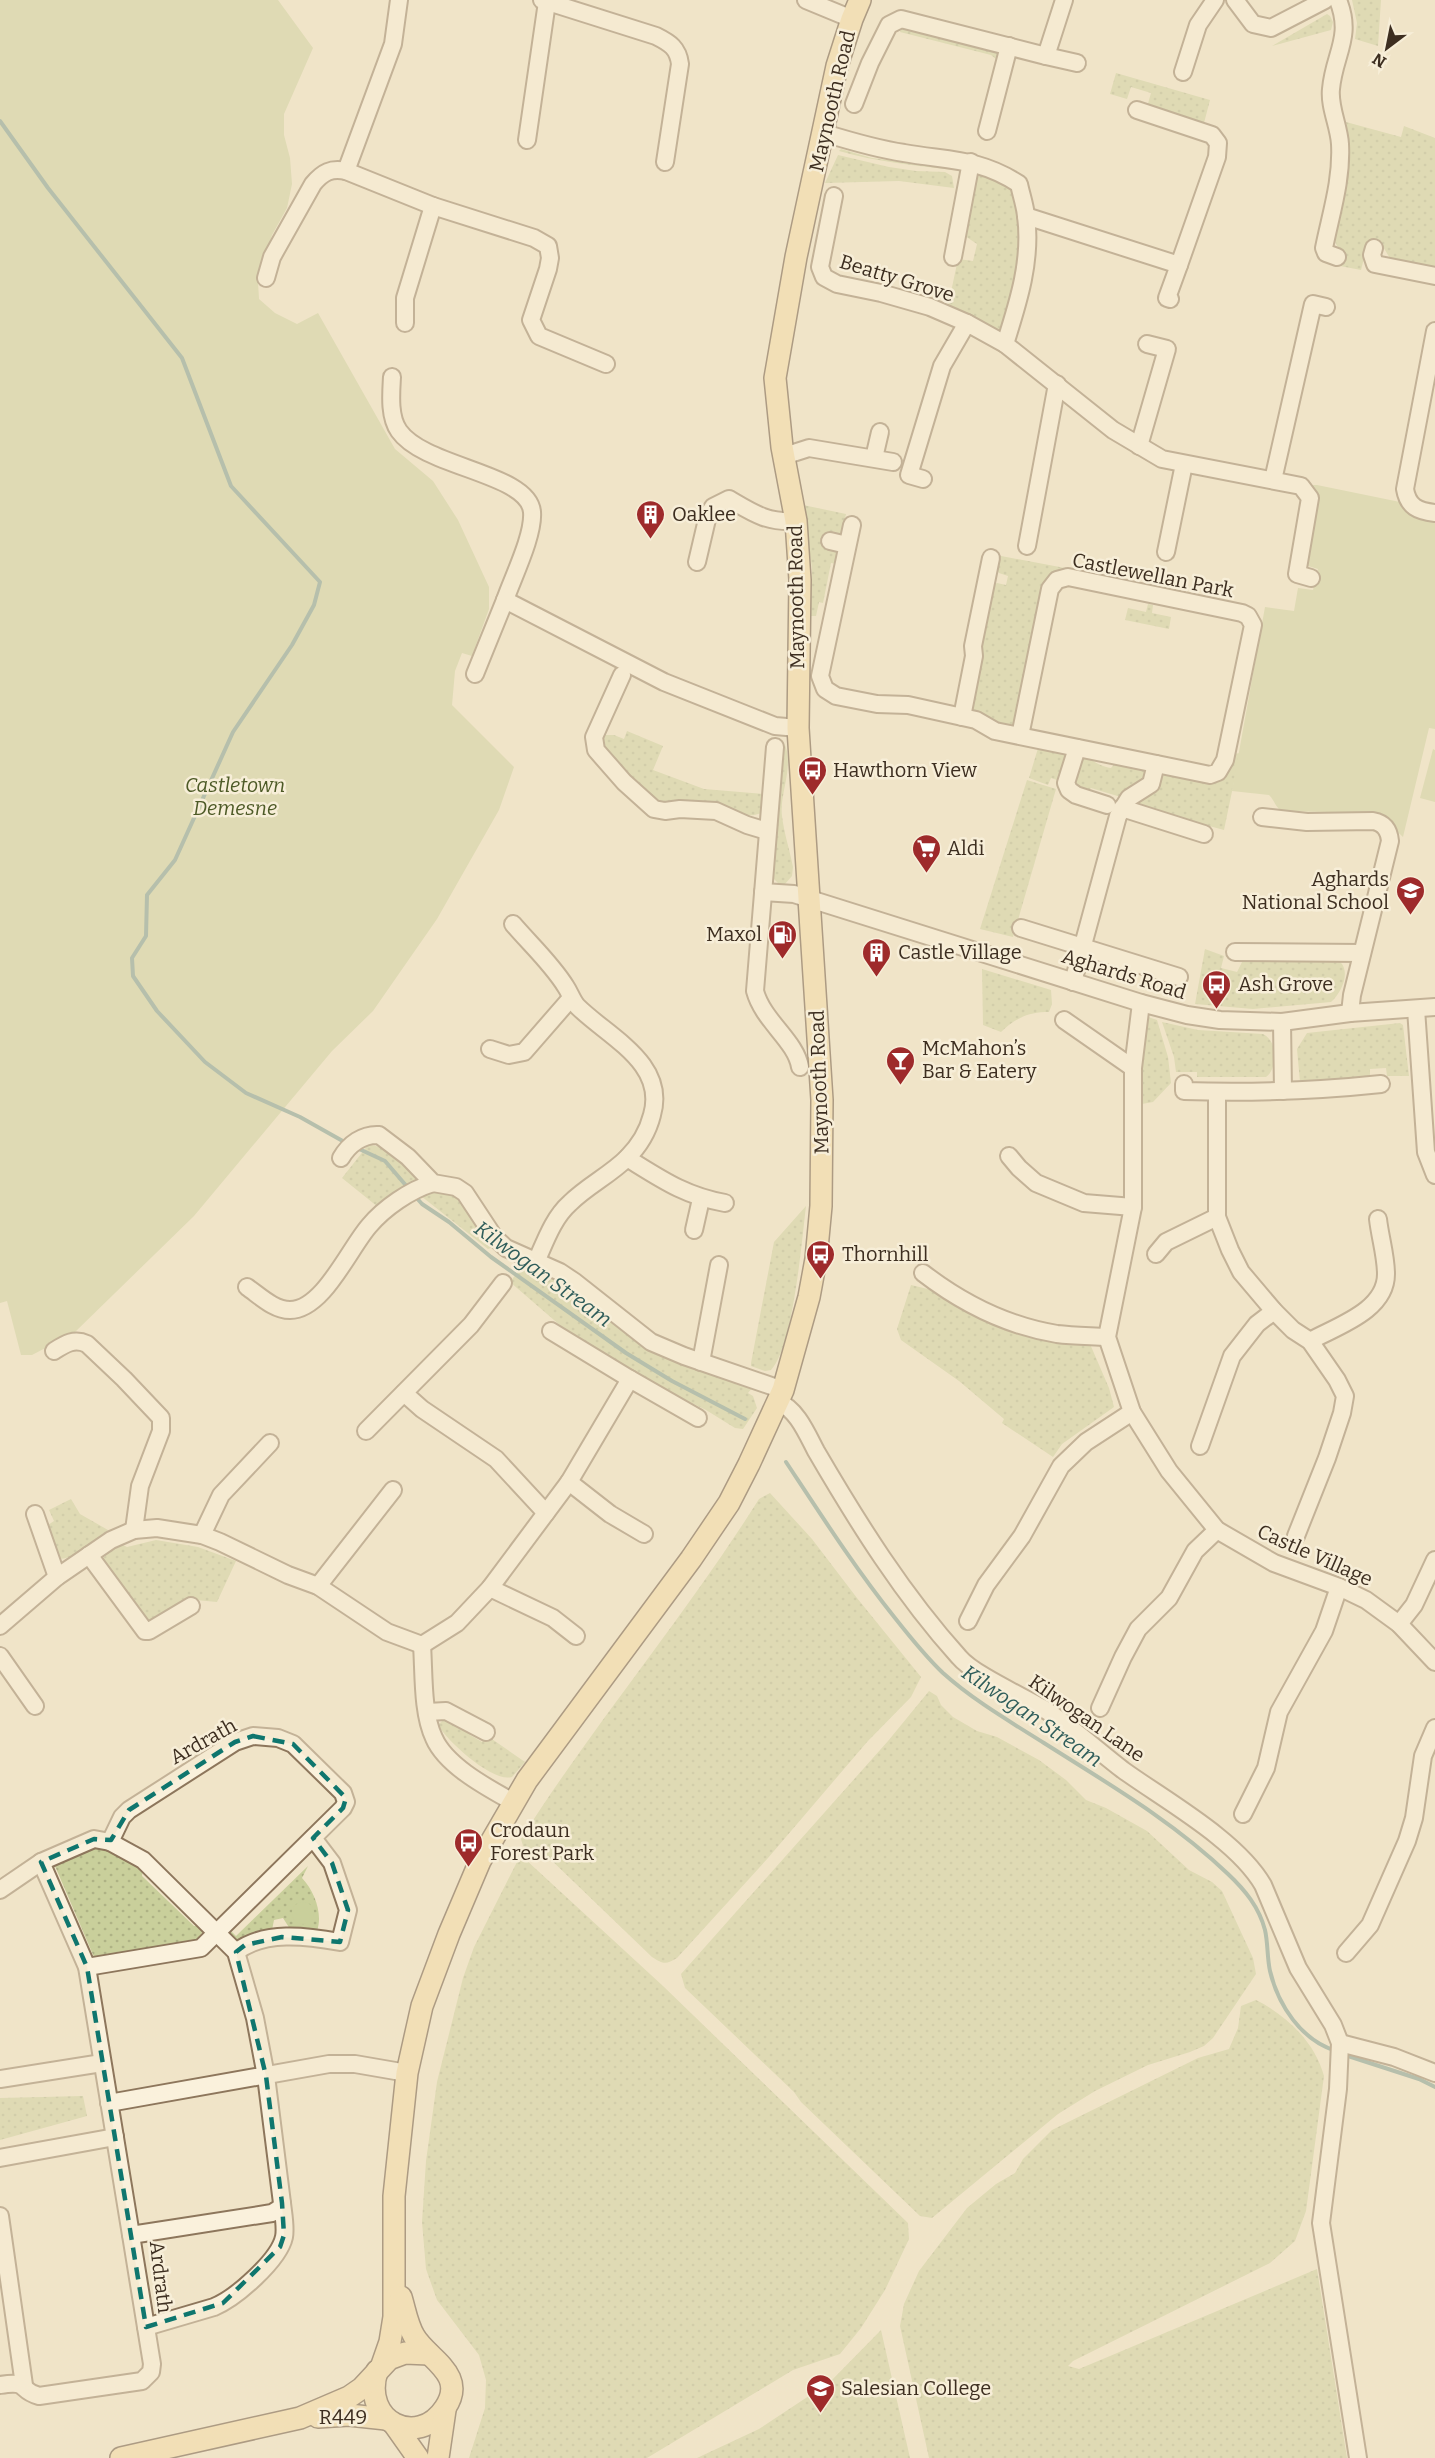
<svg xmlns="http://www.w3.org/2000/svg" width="1435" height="2458" font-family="Bitter,serif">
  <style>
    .grass { fill: url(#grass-dots) }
    .park { fill: #c9cf9b }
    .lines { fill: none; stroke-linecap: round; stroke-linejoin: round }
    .stream { stroke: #6f938a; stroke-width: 4 }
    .minor-casing { stroke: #8d765c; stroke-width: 20 }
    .major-casing { stroke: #5b4430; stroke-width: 24 }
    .minor { stroke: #faf1dc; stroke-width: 16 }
    .major { stroke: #f3d9a0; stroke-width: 21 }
    .marked { fill: none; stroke: #0f766e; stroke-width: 4.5; stroke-dasharray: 12 8; stroke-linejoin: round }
    .labels { text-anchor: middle; stroke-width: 5; stroke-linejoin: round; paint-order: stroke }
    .street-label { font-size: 20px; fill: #3d2e20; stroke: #f7eed8 }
    .poi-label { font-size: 20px; fill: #3d2e20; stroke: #f7eed8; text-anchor: start }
    .park-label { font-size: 20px; font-style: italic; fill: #4d5a26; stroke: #f7eed8 }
    .water-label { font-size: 21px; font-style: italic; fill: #2f5d5a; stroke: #f7eed8 }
  </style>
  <defs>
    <pattern id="grass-dots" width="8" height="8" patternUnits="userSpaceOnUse" patternTransform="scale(1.5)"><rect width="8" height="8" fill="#c9cf9b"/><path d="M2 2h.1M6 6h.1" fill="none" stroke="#aeb285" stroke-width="1.8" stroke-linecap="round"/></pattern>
  </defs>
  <rect width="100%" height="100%" fill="#f0e4c8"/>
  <g class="grass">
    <polygon points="1352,0 1381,0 1378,46 1355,39 1357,23"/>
    <polygon points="1327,14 1330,16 1333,22 1331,30 1272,46"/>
    <polygon points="902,25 997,50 1000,53 997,66 996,59 991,55 900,32"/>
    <polygon points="1116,73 1210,100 1204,123 1147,107 1151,93 1131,87 1127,99 1110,94"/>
    <path d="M1346 122 1401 137 1404 126 1435 138V268L1391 260 1382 245 1368 242 1361 270 1340 266 1343 250 1337 246C1328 230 1345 193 1347 173 1349 156 1349 139 1346 122Z"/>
    <path d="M841 149 872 158 954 168 953 170C913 165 877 162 839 151Z"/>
    <polygon points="838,155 889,167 916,171 945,172 952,176 954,188 899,181 825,183"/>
    <path d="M990 175C996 178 1006 182 1010 187 1025 207 1018 286 1012 310 1010 318 1005 324 1000 329H992L948 306 958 259 973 261 977 244 965 236 974 180 978 176Z"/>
    <polygon points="803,505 846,514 842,532 836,536 832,546 839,554 837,564 831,563 823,603 819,602 816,616 811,616 812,568"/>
    <polygon points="996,555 1065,568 1014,725 1012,728 993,724 971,711 978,649 993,585 997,583 1006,585 1008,576 999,573 995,567"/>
    <polygon points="1148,604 1153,605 1152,613 1171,617 1169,629 1125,620 1128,608 1146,612"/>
    <path d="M627 731 663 746 653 770 704 789 764 794 761 813C747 821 662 808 648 797 635 788 606 755 600 741L603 735H614L624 739Z"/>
    <path d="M783 741C796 764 779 793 782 816 784 833 790 851 793 867L792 876 785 884H779L774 879 772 859 778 742Z"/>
    <polygon points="1039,745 1066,753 1060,781 1051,778 1048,785 1029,778"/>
    <polygon points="1240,753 1224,830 1198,823 1196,826 1136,805 1137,802 1150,796 1165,773 1206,781 1234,754"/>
    <path d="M1082 756C1095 760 1095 765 1111 768L1116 762 1143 769 1146 777 1124 798 1091 788 1086 793 1074 786V778Z"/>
    <polygon points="1027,780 1056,789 1013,937 980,929"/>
    <path d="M1205 949 1224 956 1221 968 1237 972 1243 960H1338C1352 970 1342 992 1331 1002L1253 1009 1195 1004Z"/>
    <path d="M982 969 1051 990 1052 1004 1049 1012C1028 1012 1016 1018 1001 1032L983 1025Z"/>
    <polygon points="1148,1017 1157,1020 1168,1057 1171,1083 1153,1102 1142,1104 1143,1024"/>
    <path d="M1162 1022 1198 1030 1263 1034C1278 1041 1278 1068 1266 1077H1197V1072H1176L1174 1057Z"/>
    <polygon points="1400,1023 1403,1025 1409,1076 1387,1076 1386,1068 1370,1069 1370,1077 1364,1082 1300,1082 1297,1049 1307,1033"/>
    <path d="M368 1145C389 1146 403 1163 417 1177L416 1181 378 1207 342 1178Z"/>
    <path d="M442 1190C467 1195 478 1230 494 1247L488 1249 421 1196Z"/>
    <path d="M806 1206C802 1239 793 1348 771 1370L765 1371 751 1366V1363L774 1242Z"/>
    <polygon points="523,1265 557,1280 595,1304 637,1343 658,1355 753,1387 748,1393 753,1396 757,1408 743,1429 735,1428 706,1410 645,1380 569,1333 510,1282"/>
    <polygon points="911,1285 936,1291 958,1306 985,1319 1090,1344 1109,1388 1114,1407 1062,1444 1053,1457 1002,1423 1004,1419 959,1381 901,1340 897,1329"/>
    <path d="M770 1493 812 1539 857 1598 921 1677 911 1697 867 1742 768 1858 677 1958C666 1965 663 1964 652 1957L547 1856 523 1846 521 1839C595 1722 685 1617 759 1499Z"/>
    <path d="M71 1499 80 1514 108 1530C97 1539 71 1563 57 1558L45 1534 48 1525 54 1521 49 1510Z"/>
    <polygon points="156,1540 198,1547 236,1561 217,1602 196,1600 149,1624 101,1560 119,1543 127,1547"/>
    <polygon points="929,1691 937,1696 941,1705 953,1717 977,1731 997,1737 1039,1760 1066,1780 1086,1800 1106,1808 1147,1831 1189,1870 1212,1882 1222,1891 1253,1958 1256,1974 1213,2038 1204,2046 1190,2052 1148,2065 1095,2091 1058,2114 932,2218 920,2216 801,2102 794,2092 685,1988 681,1974 888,1741"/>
    <path d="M444 1719 472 1733 470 1735 482 1742 486 1735 525 1762 512 1777C493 1783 448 1742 438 1725Z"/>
    <polygon points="98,1845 143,1869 142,1876 194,1926 200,1926 203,1930 199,1940 97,1958 94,1957 55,1866"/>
    <polygon points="525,1859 663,1986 908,2223 909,2239 885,2290 861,2328 840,2354 793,2370 647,2458 469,2458 485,2408 486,2380 479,2355 437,2300 426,2269 422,2222 426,2161 437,2082 463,1978 474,1947 517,1862"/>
    <path d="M308 1866 302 1878C315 1892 323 1914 317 1931L290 1929 283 1918 274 1920 272 1930 237 1945 228 1935 230 1930 236 1936Z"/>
    <path d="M1256 2000C1286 2015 1315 2042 1324 2076L1306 2211 1295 2241 1270 2263 1073 2361 1068 2366 1079 2369 1317 2269 1347 2458H929L900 2326 904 2304 919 2271 967 2208 996 2184 1015 2173 1023 2159 1052 2130 1198 2058 1229 2049 1238 2028 1241 2006Z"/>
    <polygon points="83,2096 87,2116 0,2140 0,2098"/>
    <polygon points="881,2330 910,2458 697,2458 759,2429 830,2382"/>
  </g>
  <g class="park">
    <polygon points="0,0 278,0 313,48 284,114 284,135 290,158 292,184 287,208 272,235 258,282 259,299 275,313 297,324 318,313 395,449 433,481 458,520 489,587 489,609 472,656 462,653 455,671 452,705 514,767 499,810 437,919 373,1011 332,1051 194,1216 74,1333 32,1355 21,1355 7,1301 0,1303"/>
    <path d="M1307 485H1317L1400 502 1429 520 1435 521V729L1429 728 1403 837 1384 819 1374 813 1281 811C1275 806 1274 800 1269 795L1232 791 1265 607 1294 611 1298 588 1313 590 1318 569 1308 566 1306 559Z"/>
    <polygon points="1433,749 1435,750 1435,802 1420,798"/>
    <circle cx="303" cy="1913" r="11"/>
  </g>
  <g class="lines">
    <g class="stream">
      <polyline points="0,121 48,188 182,358 231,486 320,582 314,605 292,645 233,732 175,860 147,895 146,936 132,958 133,976 157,1011 205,1062 246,1093 300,1117 348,1144"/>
      <polyline points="357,1148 385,1161 409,1189"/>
      <polyline points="414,1195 422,1204 449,1222 491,1257 626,1353 672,1381 745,1419"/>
      <path d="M786 1462C821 1515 855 1568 895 1618 910 1637 925 1656 943 1673 973 1700 1009 1721 1044 1743 1107 1783 1173 1821 1228 1874 1245 1890 1259 1907 1265 1930 1268 1943 1267 1957 1270 1971 1278 2005 1301 2040 1336 2051"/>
      <polyline points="1345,2055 1419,2079 1435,2087"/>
    </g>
    <defs>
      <g id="minor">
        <path d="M542 0 656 36C670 43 678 48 680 64L665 162"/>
        <polyline points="806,0 852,19"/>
        <polyline points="1235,0 1253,24 1271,28 1325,0"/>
        <polyline points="1046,56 1077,63"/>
        <polyline points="1183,72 1198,25 1215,0"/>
        <polyline points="854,104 870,63 889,25 901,19 1046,56 1064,0"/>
        <polyline points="987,131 1009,46"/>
        <path d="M824 133C850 141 877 149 904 153 949 161 979 158 1019 184 1021 194 1025 205 1026 216 1032 260 1018 303 1005 344L1113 430 1162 459 1301 486 1310 498 1297 574 1311 578"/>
        <polyline points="527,140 547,2"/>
        <polyline points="346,171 393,44 399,0"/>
        <polyline points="834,196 820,267 824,277 837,284 881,293 930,307 967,323"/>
        <polyline points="1026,216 1179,265 1217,157 1218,143 1212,135 1137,110"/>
        <polyline points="1374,248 1372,255 1375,264 1435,276"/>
        <polyline points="953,257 971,162"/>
        <path d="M1337 257 1326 253 1324 248C1331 213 1342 180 1340 144 1339 126 1329 107 1331 89 1334 54 1353 37 1338 0"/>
        <path d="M266 278 272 257 313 184C323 172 331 168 346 171L433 206 534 238 548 246 550 258 548 269 531 320 539 336 606 364"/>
        <polyline points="1170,299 1167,298 1179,265"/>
        <polyline points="405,323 405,298 433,206"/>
        <path d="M1435 331 1405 489C1408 507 1418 511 1435 513"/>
        <path d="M392 377C391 394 389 417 399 431 425 468 529 473 532 512 534 535 513 577 505 600L664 682 775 726 798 728"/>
        <polyline points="1139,446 1167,349 1147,344"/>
        <polyline points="784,456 809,448 893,462"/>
        <polyline points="874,458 880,432"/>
        <polyline points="923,479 909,475 942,366 967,323 1005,344"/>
        <polyline points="1273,480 1313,304 1326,307"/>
        <polyline points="852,525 820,676 825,689 836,696 877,704 908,705 976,720 995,731 1210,775 1218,772 1225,760 1253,625 1248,616 1242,613 1068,577 1057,580 1050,589 1020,736"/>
        <polyline points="830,541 847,545"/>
        <polyline points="1027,546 1057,384"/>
        <polyline points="1166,552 1184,464"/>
        <path d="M697 562 708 515 713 507 729 499C753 513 767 523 796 521"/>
        <polyline points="475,674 505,600"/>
        <polyline points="622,675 594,737 596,750 624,782 654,809 665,811 680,809 716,811 747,825 767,831"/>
        <polyline points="962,717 974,656 973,646 991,558"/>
        <path d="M775 747 755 991C763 1021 796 1041 800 1067"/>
        <polyline points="1077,748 1066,783 1069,790 1076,795 1107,805"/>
        <polyline points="1122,808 1204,834"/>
        <path d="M1262 817 1307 822 1373 821C1384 823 1389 830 1390 841L1352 995 1350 1013"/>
        <polyline points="763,892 794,894 1141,1003 1187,1015 1220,1020 1282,1022 1350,1013 1435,1007"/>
        <path d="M513 924C530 944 552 964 566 987 570 993 572 1000 577 1006 608 1037 667 1063 652 1115 648 1131 639 1146 627 1158 610 1175 587 1186 570 1203 553 1218 545 1242 536 1262"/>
        <polyline points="1021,928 1179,977"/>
        <polyline points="1235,952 1362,953"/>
        <polyline points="1073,982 1118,816 1129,798 1151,784 1156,764"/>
        <polyline points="1141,1003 1133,1068 1133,1207 1107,1337 1132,1412 1169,1471 1217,1530 1274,1563 1339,1587 1366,1600 1399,1624 1435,1662"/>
        <polyline points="1416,1009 1426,1152 1435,1175"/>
        <polyline points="1064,1020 1133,1068"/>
        <polyline points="1282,1022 1283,1091"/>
        <polyline points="490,1049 509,1055 524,1052 571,998"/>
        <path d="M1184 1084V1091C1249 1093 1315 1091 1381 1084"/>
        <polyline points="1217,1092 1217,1217 1230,1250 1241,1272 1274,1311 1293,1330 1310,1341 1337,1380 1345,1396 1342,1413 1327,1458 1296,1536"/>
        <polyline points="1009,1156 1019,1168 1036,1183 1084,1203 1133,1207"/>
        <path d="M341 1158C349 1144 363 1134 379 1135L408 1157 433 1183 456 1187 465 1193 494 1237 506 1248 560 1272 575 1282 651 1342 684 1356 783 1390"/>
        <path d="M627 1158C661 1179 685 1196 725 1203"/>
        <polyline points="694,1230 701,1199"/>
        <polyline points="1156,1254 1166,1242 1217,1217"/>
        <path d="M923 1273C962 1303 1008 1326 1057 1334 1073 1336 1090 1336 1107 1337"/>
        <path d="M247 1287C260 1296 274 1310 290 1310 323 1310 349 1249 369 1226 384 1208 410 1190 433 1183"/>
        <path d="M1310 1341C1337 1326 1386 1311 1386 1274 1386 1256 1380 1237 1378 1219"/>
        <path d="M54 1351C65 1344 74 1338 87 1344L124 1379 161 1418V1431L140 1486 134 1530"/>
        <polyline points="701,1362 719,1265"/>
        <polyline points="630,1379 698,1418"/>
        <polyline points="404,1393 422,1409 496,1459 546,1513"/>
        <path d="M778 1402C797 1409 807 1434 816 1451 858 1523 903 1595 959 1657 973 1674 1022 1696 1044 1709 1072 1727 1097 1750 1123 1770 1166 1801 1237 1840 1263 1885L1298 1968 1333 2025 1340 2043 1338 2089 1321 2223 1358 2458"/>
        <polyline points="366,1431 471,1325 503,1283"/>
        <polyline points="1200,1446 1232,1356 1257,1324 1274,1311"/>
        <polyline points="569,1482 610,1514 644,1534"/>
        <polyline points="35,1514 57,1577"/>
        <polyline points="202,1535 221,1495 270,1443"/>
        <polyline points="89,1555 145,1631 149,1631 191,1606"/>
        <polyline points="318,1586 393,1490"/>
        <polyline points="490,1588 553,1618 576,1636"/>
        <polyline points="968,1621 986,1585 1022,1536 1061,1466 1086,1442 1132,1412"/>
        <polyline points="1399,1624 1414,1605 1435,1560"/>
        <polyline points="0,1626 57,1577 111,1540 134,1530 157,1528 202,1535 220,1542 288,1575 318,1586 387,1632 422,1645 457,1623 490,1588 569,1482 630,1379 551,1331"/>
        <path d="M422 1645C424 1673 422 1713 434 1738 446 1766 488 1788 513 1802"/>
        <polyline points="0,1656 35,1706"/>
        <polyline points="1100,1708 1123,1657 1138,1629 1169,1598 1195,1551 1217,1530"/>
        <polyline points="427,1712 446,1711 486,1732"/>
        <polyline points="1243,1814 1266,1768 1279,1712 1324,1631 1339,1587"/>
        <polyline points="41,1862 87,1967 131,2235"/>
        <polyline points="0,1890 41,1862 94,1839 110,1842 122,1817 129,1810 235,1742 253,1736 278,1738 293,1744 343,1793 346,1802 343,1808 201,1948 87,1967"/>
        <path d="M236 1952C264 1930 307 1936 340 1942L348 1910 332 1863 313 1838"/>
        <polyline points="1346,1953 1370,1925 1407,1841 1414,1818 1423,1756 1435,1728"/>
        <polyline points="1340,2043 1394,2057 1435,2073"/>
        <polyline points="0,2079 102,2063"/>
        <polyline points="109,2103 329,2064 355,2064 407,2073"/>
        <polyline points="0,2158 115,2137"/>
        <polyline points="0,2216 24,2385"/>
        <path d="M146 2327 214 2307C236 2298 279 2260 284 2237 286 2227 283 2213 282 2203"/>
        <path d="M0 2385C30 2380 17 2390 39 2396L142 2381 151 2372 152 2364 131 2235 272 2213 280 2208 282 2203 266 2076 255 2018 236 1952 143 1860 110 1842"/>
      </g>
      <g id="major">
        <polyline points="382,2365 390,2342 394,2317 394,2196 407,2073 422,2006 449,1934 480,1861 527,1780 691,1559 729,1503 749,1464 783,1390 809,1297 816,1259 821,1206 822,1100 798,728 800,580 796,521 782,447 775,378 796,257 837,66 852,19 860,0"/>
        <path d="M377 2371C361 2422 418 2449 445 2408 468 2374 427 2359 414 2336 407 2324 405 2310 401 2297"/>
        <polyline points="318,2417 349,2415 386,2419"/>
        <polyline points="394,2424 418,2458"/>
        <polyline points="121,2458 300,2418 349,2397 362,2388 389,2359 405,2353 429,2354"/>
        <polyline points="438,2458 445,2410"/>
      </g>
    </defs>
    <use href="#minor" class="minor-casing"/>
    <use href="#major" class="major-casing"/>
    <use href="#minor" class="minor"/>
    <use href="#major" class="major"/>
  </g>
  <path d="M0 0H1435V2458H0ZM253 1736 293 1744 346 1798 343 1808 313 1838 332 1863 348 1910 340 1942 282 1937 245 1945 236 1952 266 2076 282 2203 284 2235 280 2247 223 2303 146 2327 87 1967 41 1862 94 1839 111 1840 129 1810 235 1742Z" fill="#f0e4c8" fill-opacity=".55" fill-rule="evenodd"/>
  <path class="marked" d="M253 1736 293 1744 346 1798 343 1808 313 1838 332 1863 348 1910 340 1942 282 1937 245 1945 236 1952 266 2076 282 2203 284 2235 280 2247 223 2303 146 2327 87 1967 41 1862 94 1839 111 1840 129 1810 235 1742Z"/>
  <defs>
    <symbol id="building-pin" viewBox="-11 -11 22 30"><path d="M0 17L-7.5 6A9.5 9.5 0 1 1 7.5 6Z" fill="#9e2a2b" stroke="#f7eed8"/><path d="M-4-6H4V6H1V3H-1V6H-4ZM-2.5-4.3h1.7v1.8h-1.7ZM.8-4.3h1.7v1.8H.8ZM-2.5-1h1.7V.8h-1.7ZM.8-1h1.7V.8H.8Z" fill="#fff"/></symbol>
    <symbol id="bus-pin" viewBox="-11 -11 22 30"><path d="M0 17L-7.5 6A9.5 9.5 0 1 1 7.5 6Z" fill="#9e2a2b" stroke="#f7eed8"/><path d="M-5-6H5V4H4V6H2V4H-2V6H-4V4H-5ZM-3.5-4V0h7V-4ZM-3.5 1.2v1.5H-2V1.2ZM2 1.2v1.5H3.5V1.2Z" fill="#fff"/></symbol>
    <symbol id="supermarket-pin" viewBox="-11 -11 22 30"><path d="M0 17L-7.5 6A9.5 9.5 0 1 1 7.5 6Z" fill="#9e2a2b" stroke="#f7eed8"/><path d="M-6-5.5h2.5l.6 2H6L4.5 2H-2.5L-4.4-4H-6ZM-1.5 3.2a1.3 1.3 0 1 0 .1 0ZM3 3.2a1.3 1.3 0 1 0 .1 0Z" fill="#fff"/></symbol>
    <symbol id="school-pin" viewBox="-11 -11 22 30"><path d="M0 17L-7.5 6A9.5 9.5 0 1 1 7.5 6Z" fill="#9e2a2b" stroke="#f7eed8"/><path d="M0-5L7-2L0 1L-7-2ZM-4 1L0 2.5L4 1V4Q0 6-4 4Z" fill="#fff"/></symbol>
    <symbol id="fuel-pin" viewBox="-11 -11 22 30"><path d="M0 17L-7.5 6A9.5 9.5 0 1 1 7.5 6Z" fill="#9e2a2b" stroke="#f7eed8"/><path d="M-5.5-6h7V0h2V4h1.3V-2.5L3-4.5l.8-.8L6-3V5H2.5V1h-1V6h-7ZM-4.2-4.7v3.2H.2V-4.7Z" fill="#fff"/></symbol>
    <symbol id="bar-pin" viewBox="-11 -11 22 30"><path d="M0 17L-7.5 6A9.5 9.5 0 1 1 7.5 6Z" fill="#9e2a2b" stroke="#f7eed8"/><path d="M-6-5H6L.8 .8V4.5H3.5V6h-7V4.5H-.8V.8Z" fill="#fff"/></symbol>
  </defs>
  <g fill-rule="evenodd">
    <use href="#building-pin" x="634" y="498" width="33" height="45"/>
    <use href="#bus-pin" x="796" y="754" width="33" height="45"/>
    <use href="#supermarket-pin" x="910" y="832" width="33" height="45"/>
    <use href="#school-pin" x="1394" y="874" width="33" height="45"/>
    <use href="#fuel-pin" x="766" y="918" width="33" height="45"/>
    <use href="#building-pin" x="860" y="936" width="33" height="45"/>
    <use href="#bus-pin" x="1200" y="968" width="33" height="45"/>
    <use href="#bar-pin" x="884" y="1044" width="33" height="45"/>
    <use href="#bus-pin" x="804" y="1238" width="33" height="45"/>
    <use href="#bus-pin" x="452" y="1826" width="33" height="45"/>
    <use href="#school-pin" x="804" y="2372" width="33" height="45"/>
  </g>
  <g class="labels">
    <g class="street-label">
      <text transform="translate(832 101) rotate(-77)" y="7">Maynooth Road</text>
      <text transform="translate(897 278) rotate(17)" y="7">Beatty Grove</text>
      <text transform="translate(1153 575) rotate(11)" y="7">Castlewellan Park</text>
      <text transform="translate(796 597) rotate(-91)" y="7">Maynooth Road</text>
      <text transform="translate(1124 974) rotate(17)" y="7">Aghards Road</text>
      <text transform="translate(819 1082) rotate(-92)" y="7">Maynooth Road</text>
      <text transform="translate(1315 1555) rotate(24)" y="7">Castle Village</text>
      <text transform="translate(1087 1718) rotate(35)" y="7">Kilwogan Lane</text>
      <text transform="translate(203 1741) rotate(-29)" y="7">Ardrath</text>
      <text transform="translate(161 2277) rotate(83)" y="7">Ardrath</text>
      <text x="343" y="2424">R449</text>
    </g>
    <g class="poi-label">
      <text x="672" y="521">Oaklee</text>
      <text x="833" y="777">Hawthorn View</text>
      <text x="947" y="855">Aldi</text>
      <text x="1389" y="886" text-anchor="end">Aghards<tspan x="1389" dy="23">National School</tspan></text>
      <text x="762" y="941" text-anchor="end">Maxol</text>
      <text x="898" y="959">Castle Village</text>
      <text x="1238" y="991">Ash Grove</text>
      <text x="922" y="1055">McMahon’s<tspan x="922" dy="23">Bar &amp; Eatery</tspan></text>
      <text x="842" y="1261">Thornhill</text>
      <text x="490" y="1837">Crodaun<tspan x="490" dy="23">Forest Park</tspan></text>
      <text x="841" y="2395">Salesian College</text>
    </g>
    <g class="park-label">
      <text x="235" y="792">Castletown<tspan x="235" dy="23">Demesne</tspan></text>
    </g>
    <g class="water-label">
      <text transform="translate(543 1274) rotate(36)" y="7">Kilwogan Stream</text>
      <text transform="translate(1032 1716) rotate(34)" y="7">Kilwogan Stream</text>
    </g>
  </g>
  <g transform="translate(1387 48) rotate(212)" stroke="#f7eed8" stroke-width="4.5" paint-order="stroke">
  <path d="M0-4.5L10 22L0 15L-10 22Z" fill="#3d2e20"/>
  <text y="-9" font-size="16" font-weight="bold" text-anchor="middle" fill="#3d2e20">N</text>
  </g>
</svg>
